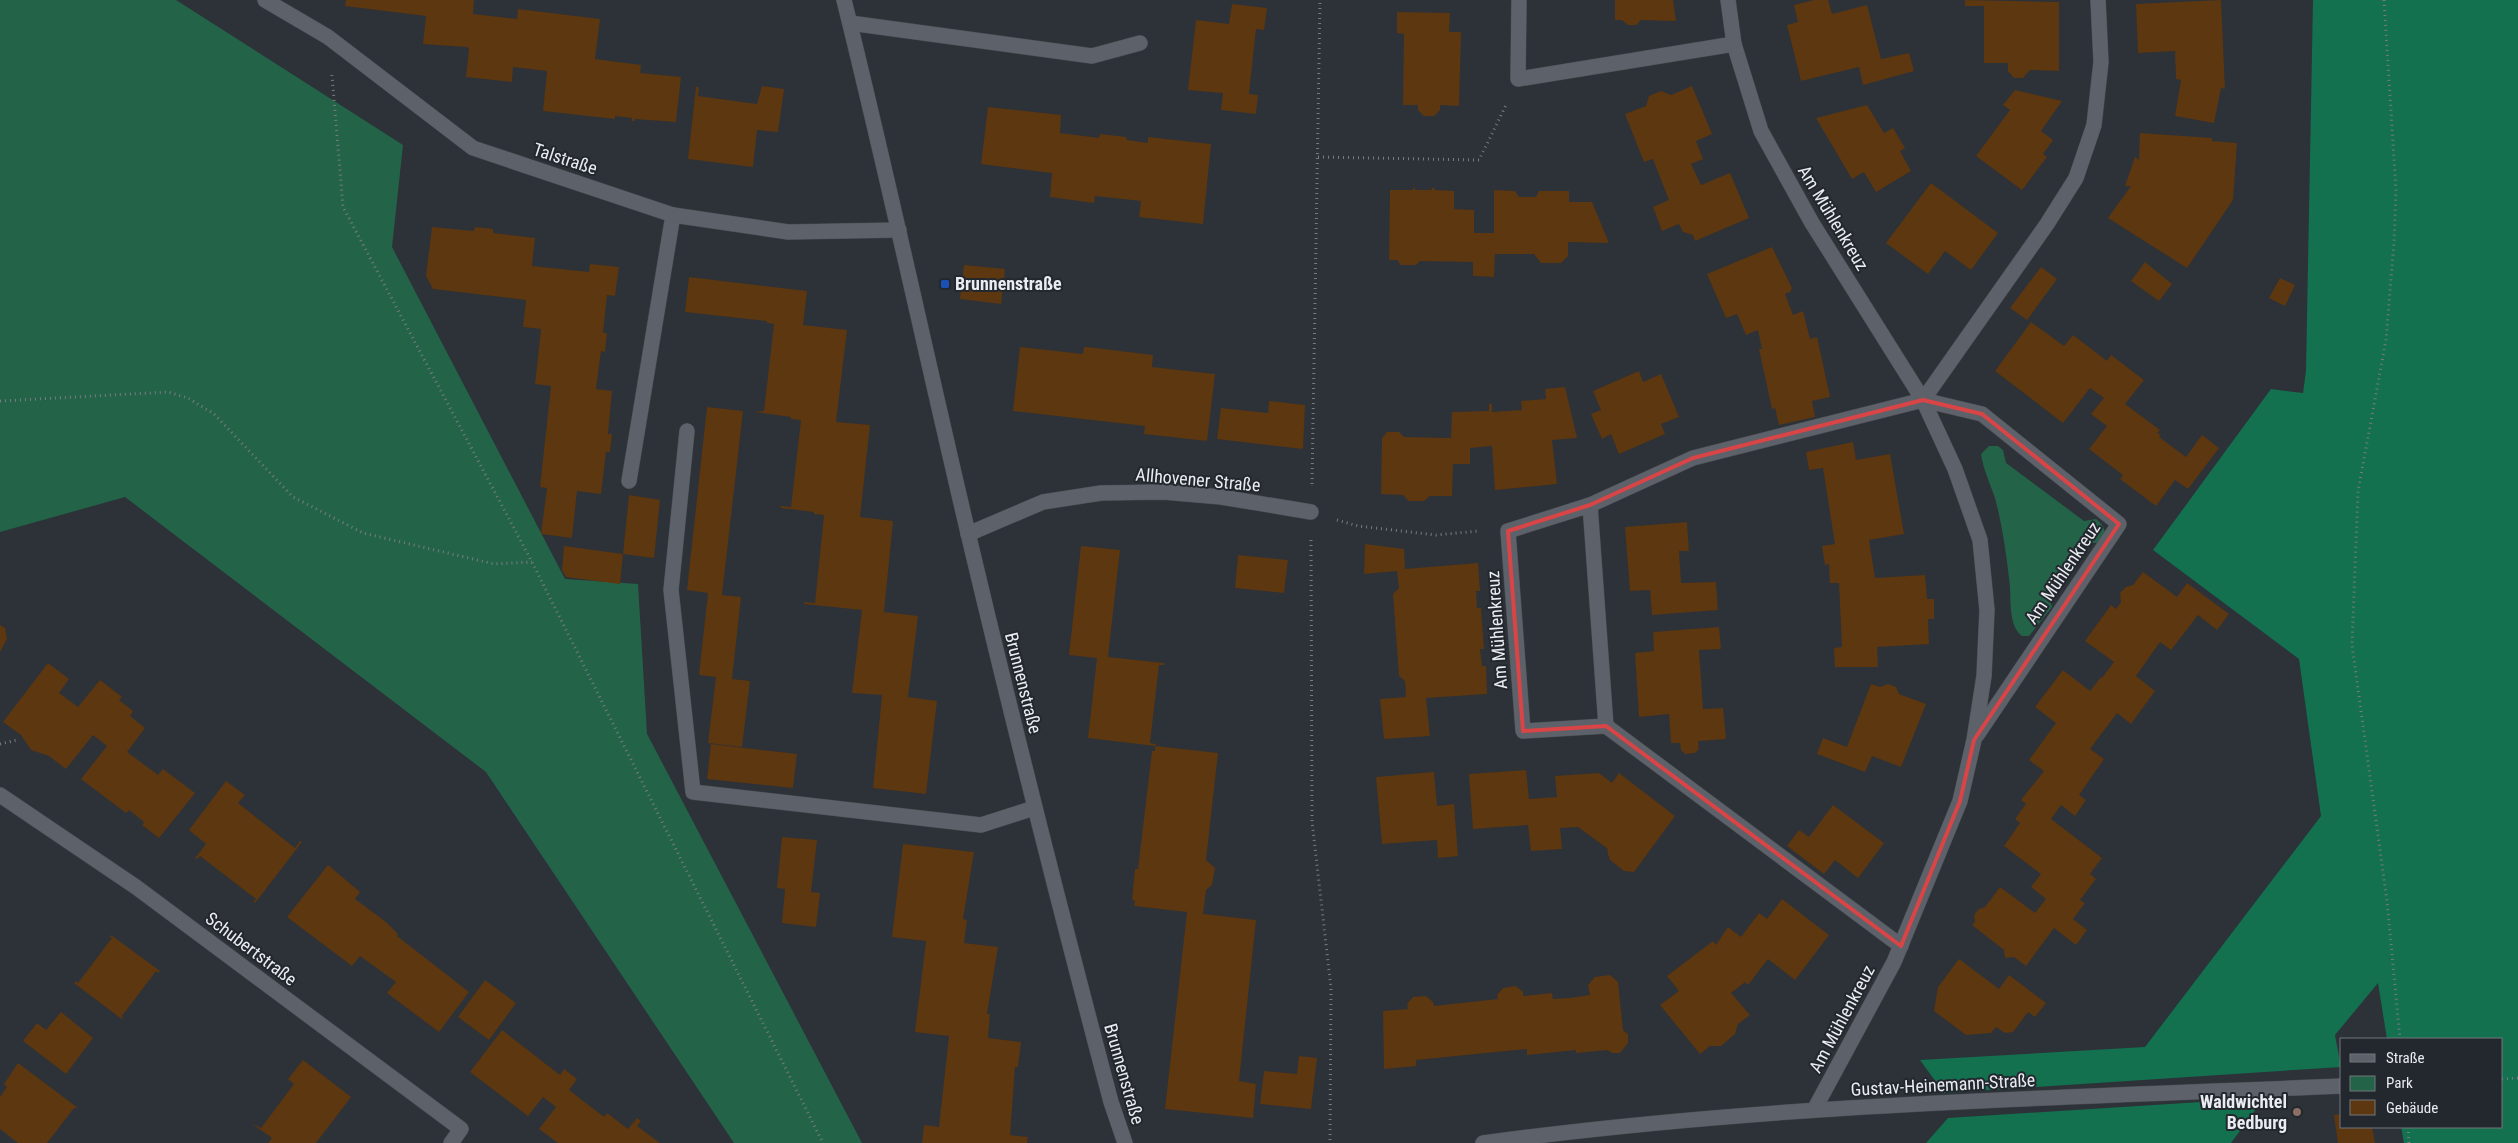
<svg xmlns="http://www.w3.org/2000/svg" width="2518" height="1143" font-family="'Roboto Condensed',sans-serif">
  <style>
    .green { fill: #236449 }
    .forest { fill: #13714f }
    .building { fill: #5c370f }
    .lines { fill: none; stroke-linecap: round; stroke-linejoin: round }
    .lane-casing { stroke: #484c51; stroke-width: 16 }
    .street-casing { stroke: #484c51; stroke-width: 16 }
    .path { stroke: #787b81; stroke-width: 3; stroke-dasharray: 1 4; stroke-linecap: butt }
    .lane { stroke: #5d6169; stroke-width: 15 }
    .street { stroke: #5d6169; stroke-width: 15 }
    .marked { fill: none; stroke: #d94546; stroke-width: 4; stroke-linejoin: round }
    .transit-dot { fill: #1a4fb4; stroke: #23272e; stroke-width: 2 }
    .education-dot { fill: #8d6e63; stroke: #23272e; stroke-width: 2 }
    .labels { text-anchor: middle; stroke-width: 4; stroke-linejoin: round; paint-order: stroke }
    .street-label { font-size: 18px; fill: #e9ecf0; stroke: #23272e }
    .poi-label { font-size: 18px; font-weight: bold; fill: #e9ecf0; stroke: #23272e; text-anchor: start }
  </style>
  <rect width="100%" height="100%" fill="#2d3138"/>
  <g class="green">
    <polygon points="0,0 176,0 403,145 392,247 565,579 638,584 647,734 862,1143 734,1143 486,772 125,497 0,532"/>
    <path d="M1989 446H1998L2003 450 2006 463 2084 521 2096 519C2104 526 2108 532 2101 542L2087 544 2049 595 2052 607 2029 636H2022C2007 625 2012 596 2009 578 2006 552 2002 524 1995 498 1990 483 1983 469 1981 454Z"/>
  </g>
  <g class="forest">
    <polygon points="2313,0 2518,0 2518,1143 2404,1143 2401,1127 2502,1127 2502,1039 2387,1039 2378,983 2335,1035 2341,1067 1944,1093 1920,1060 2145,1047 2321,816 2299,659 2153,550 2271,389 2303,393 2306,371"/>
    <polygon points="2264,1098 2231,1143 1926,1143 1948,1118"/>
  </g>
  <g class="building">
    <polygon points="346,0 474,0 473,14 517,19 518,9 600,19 595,59 641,65 640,73 681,77 676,122 635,119 635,121 632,121 632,118 615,116 615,119 543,111 547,71 513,67 512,82 466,77 469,49 467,47 423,44 426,16 345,6"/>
    <polygon points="1615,0 1673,0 1676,21 1641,20 1636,25 1628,25 1622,20 1615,20"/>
    <polygon points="1814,0 1828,0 1832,14 1867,5 1881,59 1909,53 1914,71 1863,85 1859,67 1801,81 1787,25 1798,22 1794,5"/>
    <polygon points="1965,0 2059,2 2059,71 2030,70 2023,78 2014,78 2008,71 2008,63 1984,63 1984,6 1965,6"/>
    <polygon points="2221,0 2225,89 2221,88 2214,123 2175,116 2181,80 2176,79 2175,51 2138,53 2136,4"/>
    <polygon points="1232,4 1267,8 1264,30 1256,29 1249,94 1258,95 1256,114 1221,110 1223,93 1188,90 1196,20 1229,24"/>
    <polygon points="1397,12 1450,13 1449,32 1461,32 1459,106 1440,105 1440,110 1434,116 1424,116 1418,110 1418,105 1403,105 1404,34 1397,33"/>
    <polygon points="762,86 784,89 778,132 757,130 753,167 688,159 696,87 699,87 698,96 757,104"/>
    <polygon points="1692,86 1712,134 1696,141 1703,159 1691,164 1701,185 1730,173 1749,218 1695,241 1693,235 1683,232 1679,224 1662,231 1653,207 1669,200 1653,159 1644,162 1625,114 1646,106 1649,96 1661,91 1671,95"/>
    <polygon points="2015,90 2062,101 2041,131 2053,140 2043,154 2047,157 2022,190 1976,156 2010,110 2003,105"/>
    <polygon points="1867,105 1884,133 1893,128 1905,148 1900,151 1911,171 1876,192 1864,172 1852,179 1816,118"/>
    <polygon points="988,107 1061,115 1060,133 1099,138 1100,134 1126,137 1127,140 1148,143 1148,137 1211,144 1203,224 1139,217 1141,201 1095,196 1094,203 1050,197 1052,173 981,164"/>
    <polygon points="2140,133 2212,138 2212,141 2237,143 2233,200 2187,268 2108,218 2131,186 2125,186 2135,157 2139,160"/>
    <polygon points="1931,183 1998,233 1971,270 1945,251 1928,274 1886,243"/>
    <polygon points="1415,187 1415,190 1432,190 1431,188 1434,188 1435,190 1454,191 1454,209 1474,210 1474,233 1494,233 1494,190 1515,191 1519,197 1536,197 1539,191 1569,191 1569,202 1592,202 1609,243 1568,242 1568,256 1561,263 1541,263 1534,254 1495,254 1494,277 1473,276 1473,262 1420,261 1416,265 1401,265 1397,260 1389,260 1390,190 1412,190"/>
    <polygon points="432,227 474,231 475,227 493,229 493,233 535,238 532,266 589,272 590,264 619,267 615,296 607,295 603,333 607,333 605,352 601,351 596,389 612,391 608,434 612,434 610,452 606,452 601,494 577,491 572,538 541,534 547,488 540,487 551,386 535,384 541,329 523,327 526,300 433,289 426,276"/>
    <polygon points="1772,247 1792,288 1790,292 1785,294 1793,315 1803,311 1810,339 1817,337 1830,397 1812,401 1815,417 1779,425 1775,408 1772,409 1759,349 1762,349 1758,330 1746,335 1737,314 1726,318 1707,274"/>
    <polygon points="2145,262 2172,284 2159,301 2131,281"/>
    <polygon points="964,265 1005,269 1001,304 960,299"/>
    <polygon points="2041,267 2057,279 2027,320 2010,308"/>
    <polygon points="689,277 807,291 803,325 847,330 836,422 870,425 860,517 893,521 884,612 918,616 908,697 937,701 926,794 873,788 882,695 852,693 862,610 804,604 804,602 815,603 824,515 814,514 814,512 781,508 781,506 791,507 801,420 791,419 791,417 754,412 764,411 774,324 767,323 767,321 685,312"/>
    <polygon points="2280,278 2295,285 2285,306 2269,298"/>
    <polygon points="2031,322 2064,346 2073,335 2107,361 2111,355 2144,380 2125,404 2160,430 2157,433 2161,435 2159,437 2186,457 2202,435 2219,448 2188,489 2175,480 2156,506 2120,479 2123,475 2089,449 2107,426 2091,414 2104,398 2090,388 2063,423 1995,371"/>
    <polygon points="1020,347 1083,354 1084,347 1087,347 1153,355 1152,367 1215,374 1207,441 1144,434 1145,426 1013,411"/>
    <polygon points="1639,371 1643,382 1661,374 1679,417 1661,424 1665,434 1619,454 1611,434 1602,439 1591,414 1601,410 1593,391"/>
    <polygon points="1565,387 1577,438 1552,440 1557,484 1495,490 1492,446 1470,448 1470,464 1453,464 1452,496 1430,496 1424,501 1409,501 1403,495 1381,494 1382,438 1387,432 1399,432 1404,437 1451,438 1452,412 1489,411 1489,404 1492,404 1492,412 1522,410 1521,401 1546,399 1545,389"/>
    <polygon points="1269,401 1305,405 1303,449 1217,439 1221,408 1268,413"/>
    <polygon points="707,407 743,411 722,595 741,597 732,679 750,681 742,747 708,743 716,677 699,675 708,593 687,590"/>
    <polygon points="1853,442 1856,460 1890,454 1904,534 1869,540 1875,578 1925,575 1927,599 1934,599 1934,619 1928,619 1929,644 1877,647 1878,667 1835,667 1834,648 1842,647 1839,583 1830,583 1829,564 1825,565 1822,546 1835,544 1823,468 1809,470 1806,452"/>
    <polygon points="629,495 660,500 654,558 623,554 620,584 566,577 562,570 564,546 623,554"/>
    <polygon points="1687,522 1689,551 1679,551 1681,583 1716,582 1718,610 1652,615 1650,590 1630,591 1625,527"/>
    <polygon points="1365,544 1404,549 1405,569 1478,563 1480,591 1476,591 1477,608 1481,608 1481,610 1484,649 1480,649 1482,666 1486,666 1487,694 1426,698 1430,736 1384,739 1380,699 1406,697 1405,681 1399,676 1393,594 1399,588 1397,571 1364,574"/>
    <polygon points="1081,546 1120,550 1108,657 1164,663 1164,665 1159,665 1150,743 1156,744 1155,746 1088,738 1097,658 1069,655"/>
    <polygon points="1238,555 1288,560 1284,593 1235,588"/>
    <polygon points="2143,572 2177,597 2187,583 2229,614 2217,630 2198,615 2171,650 2160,642 2136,676 2155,691 2131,724 2117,713 2090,749 2104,759 2079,795 2086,800 2075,816 2061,805 2051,819 2102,858 2090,874 2096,879 2080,900 2085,903 2073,919 2087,930 2076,945 2054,928 2026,966 2014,957 2005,958 2004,950 1972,925 1975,922 1974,915 1979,909 1985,907 2000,887 2035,913 2046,899 2031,887 2041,874 2004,846 2020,823 2015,819 2026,804 2021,800 2044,771 2029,760 2056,723 2035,707 2063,670 2090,691 2101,677 2102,678 2114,662 2085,641 2111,605 2116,609 2121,602 2120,593 2126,587 2133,585"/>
    <polygon points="0,625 5,628 7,639 0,652"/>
    <polygon points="1719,627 1721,649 1699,650 1703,709 1723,708 1726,739 1698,741 1699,749 1695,753 1685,754 1681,750 1680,743 1671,743 1669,714 1639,717 1635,653 1654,651 1653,632"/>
    <polygon points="48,663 69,679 59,693 78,707 100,680 122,697 119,700 133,711 130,716 145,728 127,752 158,775 163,769 195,793 159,838 142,825 144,822 129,810 126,813 81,779 107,746 93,735 66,769 49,756 31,750 21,735 3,722"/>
    <polygon points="1871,684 1880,687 1888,684 1896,687 1899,694 1926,704 1901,767 1872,756 1865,772 1817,754 1823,738 1847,747"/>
    <polygon points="711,744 797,754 793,788 707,779"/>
    <polygon points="1155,746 1218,753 1206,860 1215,868 1212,885 1206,890 1203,914 1256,920 1239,1081 1256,1084 1253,1118 1165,1109 1187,912 1134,906 1135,901 1132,900 1135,869 1138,869 1152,751 1155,751"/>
    <polygon points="1526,770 1529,799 1557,797 1555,776 1599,773 1612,783 1619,773 1675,816 1634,872 1624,871 1610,860 1607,851 1608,849 1578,827 1560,828 1562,849 1531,851 1528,825 1473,829 1469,774"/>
    <polygon points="1434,772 1437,806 1454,804 1458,856 1438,858 1437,840 1382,844 1376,777"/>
    <polygon points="226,781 245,795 238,803 295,848 300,841 302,842 255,903 253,902 256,899 200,856 197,859 195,858 206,844 189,830"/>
    <polygon points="1833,805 1884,843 1858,878 1835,860 1824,874 1787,846 1799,830 1809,837"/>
    <polygon points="782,837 817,840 811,892 820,893 816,927 782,923 785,889 777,888"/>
    <polygon points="903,844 974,852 963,919 967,920 964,943 998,947 987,1014 990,1014 988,1038 1021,1042 1018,1067 1015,1067 1010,1135 1028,1137 1027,1143 922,1143 924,1125 939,1127 949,1036 915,1032 926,941 892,937"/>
    <polygon points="328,865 360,892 355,899 386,922 398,934 397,936 469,992 439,1032 387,993 396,982 360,956 352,966 287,917"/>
    <polygon points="1782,899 1829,935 1795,980 1768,959 1748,985 1745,982 1731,993 1750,1015 1738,1024 1735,1034 1721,1046 1710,1046 1700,1054 1660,1005 1679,991 1667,976 1713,941 1716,945 1728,927 1741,937 1759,913 1767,919"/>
    <polygon points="111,935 160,971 158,973 156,971 122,1016 123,1020 74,983 76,981 78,983 112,938 110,937"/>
    <polygon points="1959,959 1999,989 2009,975 2046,1003 2035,1017 2028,1012 2013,1032 2005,1033 1996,1027 1991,1033 1966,1035 1934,1011 1938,987"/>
    <polygon points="1610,975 1618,982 1623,1030 1628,1034 1628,1043 1620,1053 1612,1053 1607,1050 1576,1053 1576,1050 1527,1055 1527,1049 1416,1060 1416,1066 1384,1069 1383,1011 1408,1009 1407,1004 1413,997 1426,996 1433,1002 1434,1006 1498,999 1497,995 1503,988 1516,986 1523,992 1523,996 1552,993 1553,999 1570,998 1590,995 1588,985 1595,977"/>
    <polygon points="485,980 516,1003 489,1040 458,1017"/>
    <polygon points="61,1012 93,1038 66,1074 23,1041 37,1023 46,1030"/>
    <polygon points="502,1030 560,1075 564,1069 577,1079 569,1090 604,1117 607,1113 628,1129 637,1118 641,1121 637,1126 660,1143 558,1143 539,1129 556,1107 543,1097 528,1116 470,1072"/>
    <polygon points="1299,1056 1317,1058 1311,1109 1260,1104 1264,1071 1297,1074"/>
    <polygon points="303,1060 351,1097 316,1143 268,1143 272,1138 251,1123 261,1128 294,1084 288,1079"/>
    <polygon points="18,1063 78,1108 74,1108 47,1143 18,1143 0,1129 0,1097 7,1087 4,1084"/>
    <polygon points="2342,1114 2342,1127 2372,1127 2375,1143 2338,1143 2334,1115"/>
  </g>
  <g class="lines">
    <defs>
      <g id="lane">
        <polyline points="687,431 671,590 693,792 981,825 1034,808"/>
        <polyline points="629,481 673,215"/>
      </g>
      <g id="street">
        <polyline points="265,0 328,37 473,148 673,215 788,232 899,230"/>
        <path d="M844 0C888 177 926 355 968 533 1013 723 1061 913 1111 1102L1125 1143"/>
        <polyline points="1519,0 1518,79 1734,44 1728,0"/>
        <polyline points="850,23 1092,56 1140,43"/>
        <polyline points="1923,400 1982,414 2119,524 1977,735"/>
        <polyline points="1590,505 1606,726 1523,731 1508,531 1590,505 1693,458 1923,400 1812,223 1761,131 1734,44"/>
        <polyline points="968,534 1043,502 1101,493 1163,492 1221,497 1311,512"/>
        <polyline points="1606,726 1901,946"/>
        <polyline points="0,795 136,887 461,1129 451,1143"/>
        <polyline points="1814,1110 1894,962 1960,801 1974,740 1984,676 1987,610 1980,540 1955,469 1923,400 2047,224 2076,178 2094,125 2101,62 2098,0"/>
        <path d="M1483 1143C1767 1104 2055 1098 2342 1086"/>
      </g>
    </defs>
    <use href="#lane" class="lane-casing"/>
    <use href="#street" class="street-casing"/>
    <g class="path">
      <polyline points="2384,0 2396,191 2394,242 2386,340 2358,491 2352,645 2387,901 2400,1039"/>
      <polyline points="332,75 343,207 532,562 823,1143"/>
      <polyline points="1318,157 1479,160 1507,103"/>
      <polyline points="0,401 168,392 188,398 214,414 293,497 363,533 494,564 532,562"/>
      <polyline points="1312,484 1320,0"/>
      <polyline points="1337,520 1358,526 1436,535 1479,531"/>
      <polyline points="1311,540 1312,821 1331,988 1330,1143"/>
      <polyline points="0,744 17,740"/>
      <polyline points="2502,1079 2518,1078"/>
      <polyline points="2408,1127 2409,1143"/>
    </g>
    <use href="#lane" class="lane"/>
    <use href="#street" class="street"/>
  </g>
  <path class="marked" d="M1923 400 1982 414 2119 524 1974 740 1960 801 1901 946 1606 726 1523 731 1508 531 1590 505 1693 458Z"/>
  <rect class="transit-dot" x="940" y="279" width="10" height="10" rx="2.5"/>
  <circle class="education-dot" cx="2297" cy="1112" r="5"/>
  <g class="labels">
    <g class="street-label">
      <text transform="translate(565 159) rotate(18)" y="6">Talstraße</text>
      <text transform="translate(1833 218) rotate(59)" y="6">Am Mühlenkreuz</text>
      <text transform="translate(1198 480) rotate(5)" y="6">Allhovener Straße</text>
      <text transform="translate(2063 573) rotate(-56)" y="6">Am Mühlenkreuz</text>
      <text transform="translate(1497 630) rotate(-94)" y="6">Am Mühlenkreuz</text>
      <text transform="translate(1023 683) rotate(76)" y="6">Brunnenstraße</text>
      <text transform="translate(251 949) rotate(37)" y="6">Schubertstraße</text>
      <text transform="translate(1842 1019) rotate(-62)" y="6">Am Mühlenkreuz</text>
      <text transform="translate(1124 1074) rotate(74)" y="6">Brunnenstraße</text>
      <text transform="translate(1943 1085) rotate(-3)" y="6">Gustav-Heinemann-Straße</text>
    </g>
    <g class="poi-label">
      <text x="955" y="290">Brunnenstraße</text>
      <text x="2287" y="1108" text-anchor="end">Waldwichtel<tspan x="2287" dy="21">Bedburg</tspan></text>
    </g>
  </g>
  <rect x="2340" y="1038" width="162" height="90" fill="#23272e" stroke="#72767c"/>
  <rect x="2350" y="1054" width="25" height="8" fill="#5d6169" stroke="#72767c"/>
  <text x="2386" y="1063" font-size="15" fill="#e9ecf0">Straße</text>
  <rect x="2350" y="1076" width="25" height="15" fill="#236449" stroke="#72767c"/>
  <text x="2386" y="1088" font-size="15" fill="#e9ecf0">Park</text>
  <rect x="2350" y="1100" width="25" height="15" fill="#5c370f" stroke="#72767c"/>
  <text x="2386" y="1113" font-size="15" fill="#e9ecf0">Gebäude</text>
</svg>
